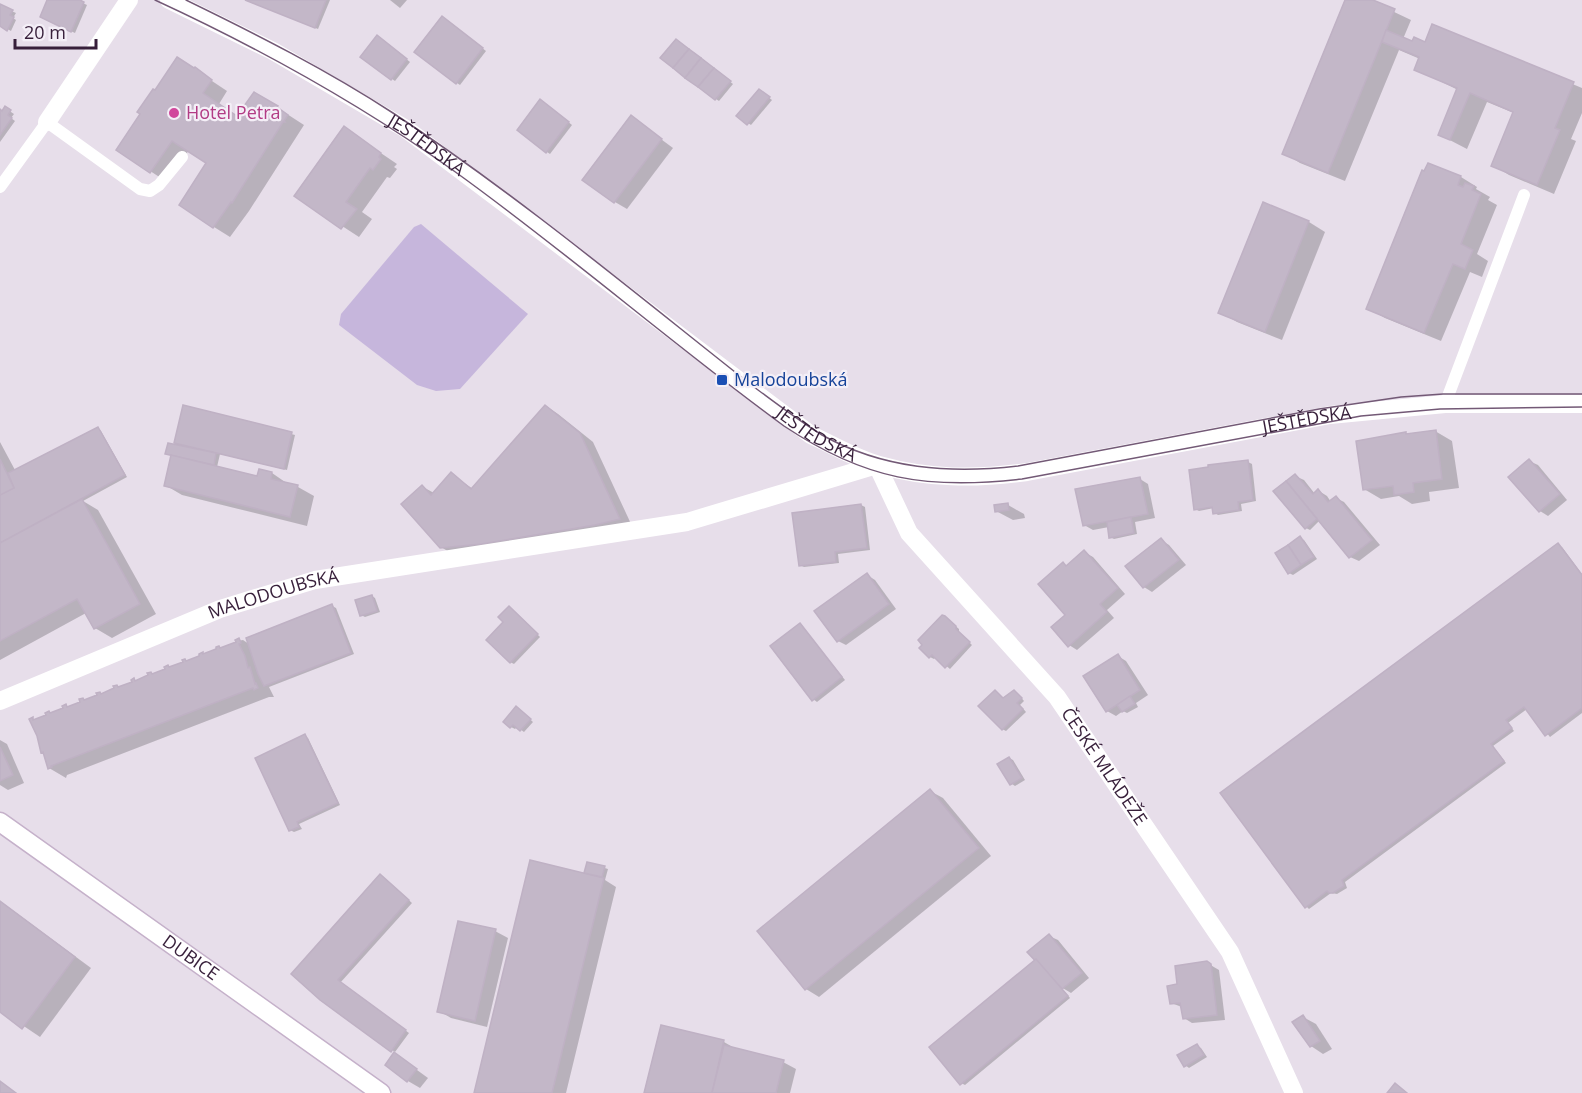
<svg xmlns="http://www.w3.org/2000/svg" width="1582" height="1093" font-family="'Open Sans',sans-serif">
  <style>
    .green { fill: #c6b6dc }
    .shadow { fill: #0003 }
    .building { fill: #c3b7c8; stroke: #bfb1c4; stroke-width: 1.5 }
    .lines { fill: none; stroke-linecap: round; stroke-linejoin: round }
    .secondary-casing { stroke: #c5b1ca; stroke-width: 21 }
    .lane { stroke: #fff; stroke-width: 12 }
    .street { stroke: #fff; stroke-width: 18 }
    .secondary { stroke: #fff; stroke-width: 18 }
    .tram { stroke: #735976; stroke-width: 1.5 }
    .hotel-dot { fill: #d1479c; stroke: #f4eff7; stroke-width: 2 }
    .transit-dot { fill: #1a4fb4; stroke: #f4eff7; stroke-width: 2 }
    .labels { text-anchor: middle; stroke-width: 4.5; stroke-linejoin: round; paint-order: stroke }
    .hotel-label { font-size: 18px; fill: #b23c85; stroke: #f4eff7; text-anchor: start }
    .street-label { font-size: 18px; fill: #371f3a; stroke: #f4eff7 }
    .transit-label { font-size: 18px; fill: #164399; stroke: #f4eff7; text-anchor: start }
  </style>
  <rect width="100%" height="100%" fill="#e7deea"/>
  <polygon class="green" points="421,224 528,314 460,389 436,391 417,385 339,325 341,314 414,227"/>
  <g class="shadow">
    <polygon points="49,0 76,0 87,5 75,33 45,19"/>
    <polygon points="247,0 330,0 318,29"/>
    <polygon points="390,0 407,0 400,8"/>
    <polygon points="1346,0 1369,0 1411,20 1403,39 1413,43 1426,44 1433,26 1582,88 1582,113 1571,139 1576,141 1554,194 1509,175 1493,165 1514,113 1487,102 1467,149 1440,135 1458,90 1416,69 1420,59 1399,50 1345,181 1300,163 1284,153"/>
    <polygon points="0,6 16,13 13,18 16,20 11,31 0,25"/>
    <polygon points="446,20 486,51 460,85 457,83"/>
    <polygon points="381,39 410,62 395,81 392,79"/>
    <polygon points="680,43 733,84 719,101 716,99"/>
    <polygon points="194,69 227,91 219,104 238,117 270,103 304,125 249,211 230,237 214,227 208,163 189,150 167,182 118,150 156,92"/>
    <polygon points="763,93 772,100 751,125 748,123"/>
    <polygon points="544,103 572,125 550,154 547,152"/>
    <polygon points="5,108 14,114 11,118 15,121 0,142 0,110 3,112"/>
    <polygon points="631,117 673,148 627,209 615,202"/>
    <polygon points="344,128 397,164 394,167 397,169 390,178 387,177 362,212 372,219 359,237 296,196"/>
    <polygon points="1429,165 1461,177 1477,187 1476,189 1490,197 1488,200 1497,205 1477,254 1488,261 1482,277 1470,272 1441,341 1385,318 1368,308"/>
    <polygon points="1264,204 1309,222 1325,232 1282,340 1237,322 1220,312"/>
    <polygon points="546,406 558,414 593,442 632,526 454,555 441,547 423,487 434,493 451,474 473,489"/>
    <polygon points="184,407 295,435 287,470 220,454 217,467 259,477 272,473 288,484 298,487 314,496 307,526 182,495 165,485 173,456 167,453 175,445"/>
    <polygon points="98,428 101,431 127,477 83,501 98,510 156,614 112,638 95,628 86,613 0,660 0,442 15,470"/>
    <polygon points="1435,431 1452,441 1459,488 1429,492 1430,501 1412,504 1399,496 1381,499 1364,489 1405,433 1409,435"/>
    <polygon points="1529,461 1538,465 1567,500 1548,516 1540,511 1510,477"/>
    <polygon points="1248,462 1252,464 1256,501 1241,504 1242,511 1218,515 1215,513 1214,508 1199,511 1195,509"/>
    <polygon points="1295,476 1304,480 1315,494 1319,491 1327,496 1331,502 1336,498 1344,502 1380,545 1359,561 1350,557 1320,520 1310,530 1306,528 1276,491"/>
    <polygon points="1140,479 1148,484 1155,518 1135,522 1137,534 1114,539 1110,537 1109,527 1093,530 1084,525"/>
    <polygon points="861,505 865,507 870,550 838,554 839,563 804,567 800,565"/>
    <polygon points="1008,505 1024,514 1025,518 1013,520 996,511"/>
    <polygon points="1300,538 1304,540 1317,559 1293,575 1289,573"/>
    <polygon points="1161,540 1169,545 1186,565 1152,592 1144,587"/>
    <polygon points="1558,545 1562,547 1582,574 1582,713 1550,737 1527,709 1508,723 1514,731 1493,746 1506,763 1345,882 1347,888 1337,894 1331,893 1309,909 1306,906"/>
    <polygon points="1084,552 1093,557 1125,594 1107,610 1114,618 1077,650 1069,645 1063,564 1068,567"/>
    <polygon points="867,575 875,580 896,609 846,645 838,641"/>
    <polygon points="372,596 375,598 380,612 365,617 361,615"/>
    <polygon points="332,606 336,608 354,654 269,687 274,697 269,697 67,775 66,778 49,768 31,720 35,721 65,709 66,706 69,708 100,696 100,693 103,695 117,687 120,688 134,683 134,680 137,682 184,663 185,660 188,662 205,655 219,647 222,649 238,643 237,641 243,640 249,644"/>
    <polygon points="513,610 540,637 514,664 510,662 505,622"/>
    <polygon points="945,617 959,629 959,632 972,645 950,669 936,657 934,659 930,657 921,648"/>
    <polygon points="800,625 845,680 817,702 813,699"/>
    <polygon points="1118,656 1126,661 1148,695 1136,703 1138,707 1127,713 1123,711 1116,716 1107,711"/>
    <polygon points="995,692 1004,699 1018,694 1024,701 1020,705 1026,712 1006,731 1002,729"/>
    <polygon points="520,710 533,722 524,732 517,727 515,729 511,727"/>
    <polygon points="305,736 308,738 340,805 299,824 302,829 294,832 290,830"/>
    <polygon points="0,740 7,744 24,783 8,790 0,785"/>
    <polygon points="1009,758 1013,760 1025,780 1015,786 1012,784"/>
    <polygon points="930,791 943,798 991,856 819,997 806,989 759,932"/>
    <polygon points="588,863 608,869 605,880 616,887 566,1093 476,1093 585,875"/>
    <polygon points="384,878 412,903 340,983 409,1033 395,1052 321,999"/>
    <polygon points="0,901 91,968 40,1037 0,1010"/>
    <polygon points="495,931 508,938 487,1027 451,1018 439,1011"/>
    <polygon points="1049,936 1058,940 1089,978 1071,993 1061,987 1070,998 965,1085 961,1083 1037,960"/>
    <polygon points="1207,963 1219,970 1225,1020 1192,1023 1184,1018 1182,1007 1171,1003 1179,986"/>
    <polygon points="1303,1017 1316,1024 1332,1049 1323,1054 1311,1046"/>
    <polygon points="662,1027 724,1042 736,1049 783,1062 796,1069 790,1093 646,1093"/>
    <polygon points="1197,1046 1201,1048 1207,1057 1189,1068 1185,1065"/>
    <polygon points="395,1054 428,1078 420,1088 408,1081"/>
  </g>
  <g class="building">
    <polygon points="47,0 80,0 84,2 71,32 40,17"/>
    <polygon points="245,0 326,0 315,28"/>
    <polygon points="1345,0 1373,0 1395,9 1328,173 1282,154"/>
    <polygon points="0,4 13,10 10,15 14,17 7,31 0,26"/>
    <polygon points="442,16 483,48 456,84 414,52"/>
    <polygon points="1432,24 1574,82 1555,128 1560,130 1537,185 1491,166 1513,112 1470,93 1450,140 1438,135 1457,88 1414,70 1419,57 1382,42 1386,30 1412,41 1414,37 1425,42"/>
    <polygon points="377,35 407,59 391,80 360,57"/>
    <polygon points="676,39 689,49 673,68 660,58"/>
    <polygon points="689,49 701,58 685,78 673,68"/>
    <polygon points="177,57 194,68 195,67 212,80 203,93 237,116 254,92 278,106 277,107 288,115 284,121 285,122 283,122 232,203 231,202 213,228 179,205 206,163 172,141 150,173 116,150 140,114 137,112 153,89 155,90"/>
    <polygon points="701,58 714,68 698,87 685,78"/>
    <polygon points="714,68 731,81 715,100 698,87"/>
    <polygon points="759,89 770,97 747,125 736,116"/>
    <polygon points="540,99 569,122 546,153 517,130"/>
    <polygon points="5,106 11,110 8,115 12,118 0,135 0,109 2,111"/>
    <polygon points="631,115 662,139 614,203 582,180"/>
    <polygon points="344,126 381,153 379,157 381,159 373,170 370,168 346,202 357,209 341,229 294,196"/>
    <polygon points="1428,163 1461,176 1458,185 1463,187 1465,183 1474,186 1472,190 1481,194 1461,244 1473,250 1465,269 1453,264 1424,333 1366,309 1422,170 1424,171"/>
    <polygon points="1263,202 1309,221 1265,332 1218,313"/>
    <polygon points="183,405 292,432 284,469 174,443"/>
    <polygon points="545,405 580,433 620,519 595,525 482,544 440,548 401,504 422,485 431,495 451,472 471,489"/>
    <polygon points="98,427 125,475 0,543 0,495 14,488 8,473"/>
    <polygon points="1436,430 1442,479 1413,483 1414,492 1394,495 1393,486 1363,490 1356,441 1406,432 1406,434"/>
    <polygon points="168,443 216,453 214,465 165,454"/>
    <polygon points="171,455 257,476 259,469 272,472 271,479 298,485 290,517 164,486"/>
    <polygon points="0,459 14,488 0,495"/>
    <polygon points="1529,459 1560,494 1539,512 1508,477"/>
    <polygon points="1248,460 1253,500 1238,502 1239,510 1213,514 1212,507 1194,510 1189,470 1208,467 1208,465"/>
    <polygon points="1295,474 1313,494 1318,489 1328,502 1336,496 1372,540 1349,558 1286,481"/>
    <polygon points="1140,477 1148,514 1083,526 1075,489"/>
    <polygon points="1286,481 1317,519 1305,529 1273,491"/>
    <polygon points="82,499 140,604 94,629 77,599 0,641 0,543"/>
    <polygon points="1008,503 1009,510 995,512 994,505"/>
    <polygon points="861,504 867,548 835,552 836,562 799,566 792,513"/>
    <polygon points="1131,517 1134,533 1109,538 1107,522"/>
    <polygon points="1300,536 1314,557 1301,565 1288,545"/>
    <polygon points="1161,538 1179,560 1143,588 1125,566"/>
    <polygon points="1558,543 1582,575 1582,708 1545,736 1524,707 1506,720 1512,728 1491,744 1504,761 1342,880 1344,886 1333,893 1329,893 1327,891 1305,908 1220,793"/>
    <polygon points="1288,545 1301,565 1288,574 1275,553"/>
    <polygon points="1084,550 1118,588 1100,604 1107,612 1068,647 1051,627 1065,615 1038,584 1063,562 1066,566"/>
    <polygon points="867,573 889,604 837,642 814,611"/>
    <polygon points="372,595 377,611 360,616 355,600"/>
    <polygon points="332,604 351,653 264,686 258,674 246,638"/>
    <polygon points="509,606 538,634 510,663 486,640 503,622 498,617"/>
    <polygon points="942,615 945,616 956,626 956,629 970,642 945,668 932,655 929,658 919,648 922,645 918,640"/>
    <polygon points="800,623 842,677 812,701 770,646"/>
    <polygon points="239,638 241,643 239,644 245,656 248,668 250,667 255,684 256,683 258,688 254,690 253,688 51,766 52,767 48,769 43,752 41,753 37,736 29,719 33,717 33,720 46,715 45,713 49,711 50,713 63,708 62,706 66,704 67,707 80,702 79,699 83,698 84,700 97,695 96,693 100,692 101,694 114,688 113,686 117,685 118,687 132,682 131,680 134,678 135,681 148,675 147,673 151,672 152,674 165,669 164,667 168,665 169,667 183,662 182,660 185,659 186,661 199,656 199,654 203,652 203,654 216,649 216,647 219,646 220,648 236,642 235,640"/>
    <polygon points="1118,654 1140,690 1106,712 1083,676"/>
    <polygon points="995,690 1003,698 1014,690 1022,698 1017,703 1023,709 1002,730 978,706"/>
    <polygon points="1130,696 1135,704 1122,712 1117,705"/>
    <polygon points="516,706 531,719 520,731 513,725 510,728 503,722"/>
    <polygon points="305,734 338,803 297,822 299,827 289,831 255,758"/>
    <polygon points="0,747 13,775 0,781"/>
    <polygon points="1009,757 1022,778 1010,785 997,764"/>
    <polygon points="930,789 979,848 805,990 757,931"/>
    <polygon points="530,860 604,878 552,1093 474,1093"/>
    <polygon points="587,862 605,866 602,877 584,873"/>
    <polygon points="380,874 409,900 338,980 406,1030 391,1052 320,1000 291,974"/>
    <polygon points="0,901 75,957 22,1029 0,1012"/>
    <polygon points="458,921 496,929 475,1021 437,1012"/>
    <polygon points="1049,934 1082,973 1062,989 1027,952"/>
    <polygon points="1036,959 1068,996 960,1085 929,1047"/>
    <polygon points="1207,961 1211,964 1217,1015 1183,1019 1180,1003 1170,1004 1167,986 1177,984 1175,966"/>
    <polygon points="1303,1015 1320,1041 1310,1047 1292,1022"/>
    <polygon points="661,1025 724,1040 712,1093 644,1093"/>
    <polygon points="1197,1044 1204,1055 1184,1067 1177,1055"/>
    <polygon points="724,1045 784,1060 776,1093 712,1093"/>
    <polygon points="394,1052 417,1069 407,1082 385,1065"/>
    <polygon points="0,1081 16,1093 0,1093"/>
    <polygon points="1395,1083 1407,1093 1387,1093"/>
  </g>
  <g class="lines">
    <defs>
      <g id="secondary">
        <path id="s4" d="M0 822 381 1093"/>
      </g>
    </defs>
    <use href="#secondary" class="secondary-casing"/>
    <g class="lane">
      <polyline points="0,187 47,122 140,189 150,191 159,185 182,157"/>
      <polyline points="1445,404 1524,195"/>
    </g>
    <g class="street">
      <path id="s1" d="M169 0 273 51 406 129 811 435C833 445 856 459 879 465 929 479 975 479 1027 472L1330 415 1445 404H1582"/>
      <polyline points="47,122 129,0"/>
      <path id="s2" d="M877 465 909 533 1057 697 1230 952 1294 1093"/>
      <path id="s3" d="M0 701 220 609 315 580 687 522 877 465"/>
    </g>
    <use href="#secondary" class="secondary"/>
    <g class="tram">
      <path d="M155 0C259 48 360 104 454 171 567 252 672 344 784 426 865 480 927 490 1022 479L1361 416 1440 409 1582 407"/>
      <path d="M186 0C256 34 327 70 393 113 519 196 636 294 754 387 777 404 799 421 822 435 883 469 950 474 1018 466L1319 409 1401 397 1443 394H1582"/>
    </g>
  </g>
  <circle class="hotel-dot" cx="174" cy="113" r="6"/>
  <rect class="transit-dot" x="716" y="374" width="12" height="12" rx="3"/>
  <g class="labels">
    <g class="hotel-label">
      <text x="186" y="119">Hotel Petra</text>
    </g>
    <g class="street-label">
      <text dy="6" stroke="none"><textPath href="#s1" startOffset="296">JEŠTĚDSKÁ</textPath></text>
      <text dy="6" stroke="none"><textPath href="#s1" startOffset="1286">JEŠTĚDSKÁ</textPath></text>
      <text dy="6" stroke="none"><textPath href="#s1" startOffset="782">JEŠTĚDSKÁ</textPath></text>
      <text dy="6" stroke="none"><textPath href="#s3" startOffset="294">MALODOUBSKÁ</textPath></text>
      <text dy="6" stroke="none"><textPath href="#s2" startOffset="380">ČESKÉ MLÁDEŽE</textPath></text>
      <text dy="6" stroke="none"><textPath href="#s4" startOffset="234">DUBICE</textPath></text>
    </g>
    <g class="transit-label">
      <text x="734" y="386">Malodoubská</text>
    </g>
  </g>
  <path d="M15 39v9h81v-9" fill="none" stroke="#371f3a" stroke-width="3"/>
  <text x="24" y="39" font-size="18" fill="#371f3a" stroke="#f4eff7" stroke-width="4.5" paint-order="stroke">20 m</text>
</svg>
